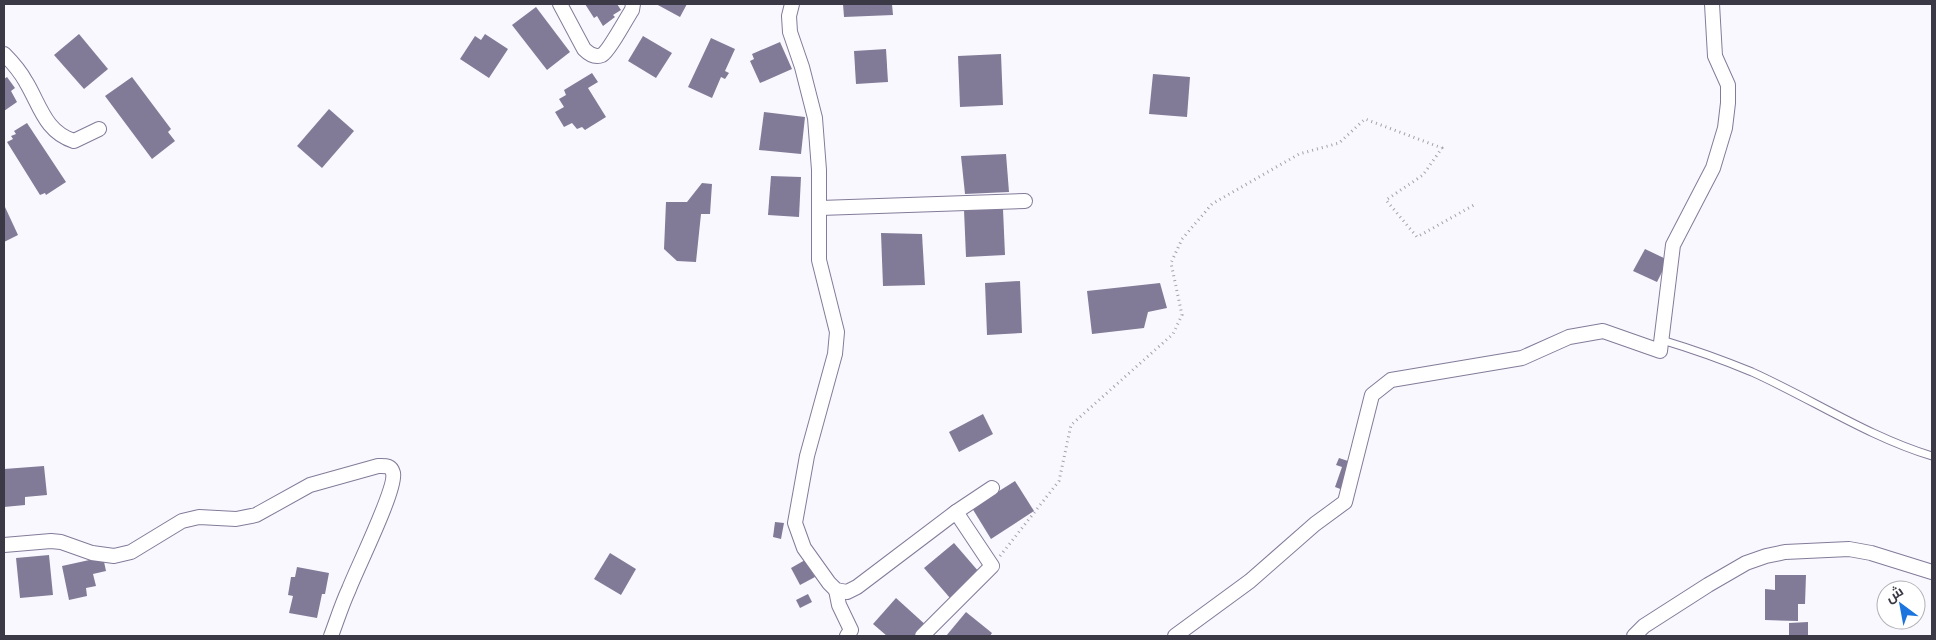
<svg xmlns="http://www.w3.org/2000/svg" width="1936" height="640" font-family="'Asap Condensed',Cairo,sans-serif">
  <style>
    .building { fill: #827b98 }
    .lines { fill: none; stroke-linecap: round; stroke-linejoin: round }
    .service-casing { stroke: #837b99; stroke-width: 9 }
    .minor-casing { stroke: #837b99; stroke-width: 16 }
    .path { stroke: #a3a1aa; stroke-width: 3; stroke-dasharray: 1 4; stroke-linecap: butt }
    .service { stroke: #fff; stroke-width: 7 }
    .minor { stroke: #fff; stroke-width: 14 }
  </style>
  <rect width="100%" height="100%" fill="#faf8ff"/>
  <g class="building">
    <polygon points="585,4 617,4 621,10 613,15 615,17 603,26 597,16 594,18"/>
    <polygon points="656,4 687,4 680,17"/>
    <polygon points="843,4 892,4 893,15 844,17"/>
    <polygon points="536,7 570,52 547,70 512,25"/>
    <polygon points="79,34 108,69 84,89 54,55"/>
    <polygon points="485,34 508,49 489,78 460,59 475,36 481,40"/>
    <polygon points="643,36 672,53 656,78 628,61"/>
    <polygon points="711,38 735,49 725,71 729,73 725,79 721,77 712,98 688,87"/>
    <polygon points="780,42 792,69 760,83 750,61 754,59 752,54"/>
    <polygon points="886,49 888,82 856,84 854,51"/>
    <polygon points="1001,54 1003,105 960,107 958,56"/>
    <polygon points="592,73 598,82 588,88 606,117 585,130 582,127 577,129 572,123 564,127 555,112 564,107 559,99 566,95 564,90"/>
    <polygon points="1153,74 1190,77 1187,117 1149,114"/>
    <polygon points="7,77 15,88 11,91 17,102 4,111 4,79"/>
    <polygon points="132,77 171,129 168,132 175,141 152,159 105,96"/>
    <polygon points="329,109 354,131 322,168 297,146"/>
    <polygon points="764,112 805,117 801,154 759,150"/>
    <polygon points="27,123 66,182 46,195 45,193 40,195 7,142 13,139 11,136 16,134 14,131"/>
    <polygon points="1006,154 1009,192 965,194 961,156"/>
    <polygon points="771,176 801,177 799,217 768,215"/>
    <polygon points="702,183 712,184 710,214 701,214 696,262 677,261 664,249 666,202 687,202"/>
    <polygon points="5,207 18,235 4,242 4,208"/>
    <polygon points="1003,209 1005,255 966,257 964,210"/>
    <polygon points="881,233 922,234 925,285 883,286"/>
    <polygon points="1645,249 1668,260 1657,282 1633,271"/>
    <polygon points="1020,281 1022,333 987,335 985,283"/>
    <polygon points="1160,283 1167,308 1148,312 1144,328 1092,334 1087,291"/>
    <polygon points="983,414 993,434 959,452 949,432"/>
    <polygon points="1339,458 1354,463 1343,490 1335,487 1342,467 1336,465"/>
    <polygon points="44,466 47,495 25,497 25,505 4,507 4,469"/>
    <polygon points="1015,481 1034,511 991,539 972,508"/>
    <polygon points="775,522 784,523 781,539 773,537"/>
    <polygon points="954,543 979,572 950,598 924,568"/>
    <polygon points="610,553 636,569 621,595 594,579"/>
    <polygon points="49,555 53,595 20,598 16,558"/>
    <polygon points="103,557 106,571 93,574 96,586 86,588 87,596 69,600 62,566"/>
    <polygon points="805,560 815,577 800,585 791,568"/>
    <polygon points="297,567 329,573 325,594 322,594 317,618 289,613 293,596 288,595 291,577 295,577"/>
    <polygon points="1775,575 1806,575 1805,604 1798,604 1798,621 1765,620 1765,589 1775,590"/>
    <polygon points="808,594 812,602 800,608 796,600"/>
    <polygon points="896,598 928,627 920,636 887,636 873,624"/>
    <polygon points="966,612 992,633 990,636 946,636"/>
    <polygon points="1808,622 1808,636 1789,636 1789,623"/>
  </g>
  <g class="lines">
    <defs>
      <path id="service" d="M1662 340C1692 349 1723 360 1752 372 1812 399 1869 437 1932 456"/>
      <g id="minor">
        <path d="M560 4 584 49C589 54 595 58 602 55 609 51 626 19 632 10L633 4"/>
        <polyline points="792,4 789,16 790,32 802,67 815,118 819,170 819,260 837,332 835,354 807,456 795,523 804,548 829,583 836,590 847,592 857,587 956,512 992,488"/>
        <path d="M4 54C12 62 20 71 26 82 40 105 45 132 74 141L99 129"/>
        <polyline points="820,208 1025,201"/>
        <path d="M4 545 51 541 61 542 92 553 114 556 131 552 182 521 199 517 236 519 256 515 310 485 378 466C385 466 391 465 393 473 397 488 356 570 349 589 342 604 337 620 331 636"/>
        <polyline points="836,590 839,605 851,630 847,636"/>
        <polyline points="922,636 992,566 956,512"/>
        <polyline points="1175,636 1250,581 1315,524 1345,502 1372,395 1391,380 1522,358 1569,337 1603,331 1660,351 1673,245 1713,168 1725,128 1728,103 1728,85 1715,56 1712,4"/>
        <polyline points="1634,636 1644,626 1708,585 1746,563 1766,556 1785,552 1849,549 1871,553 1932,572"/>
      </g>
    </defs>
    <use href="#service" class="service-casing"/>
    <use href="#minor" class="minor-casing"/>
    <polyline class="path" points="1000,556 1059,481 1071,425 1173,334 1182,315 1171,263 1182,239 1212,204 1299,154 1339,143 1365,119 1442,148 1423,175 1386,200 1417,237 1474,205"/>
    <use href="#service" class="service"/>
    <use href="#minor" class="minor"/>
  </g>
  <rect width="1936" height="640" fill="none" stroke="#3c3946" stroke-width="10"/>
  <g transform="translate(1901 605) rotate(328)"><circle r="24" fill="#ffffff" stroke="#b1b0b5"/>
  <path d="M0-4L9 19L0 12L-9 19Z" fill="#1c74de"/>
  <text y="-8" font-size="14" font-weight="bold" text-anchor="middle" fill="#3c3946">ش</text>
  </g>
</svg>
